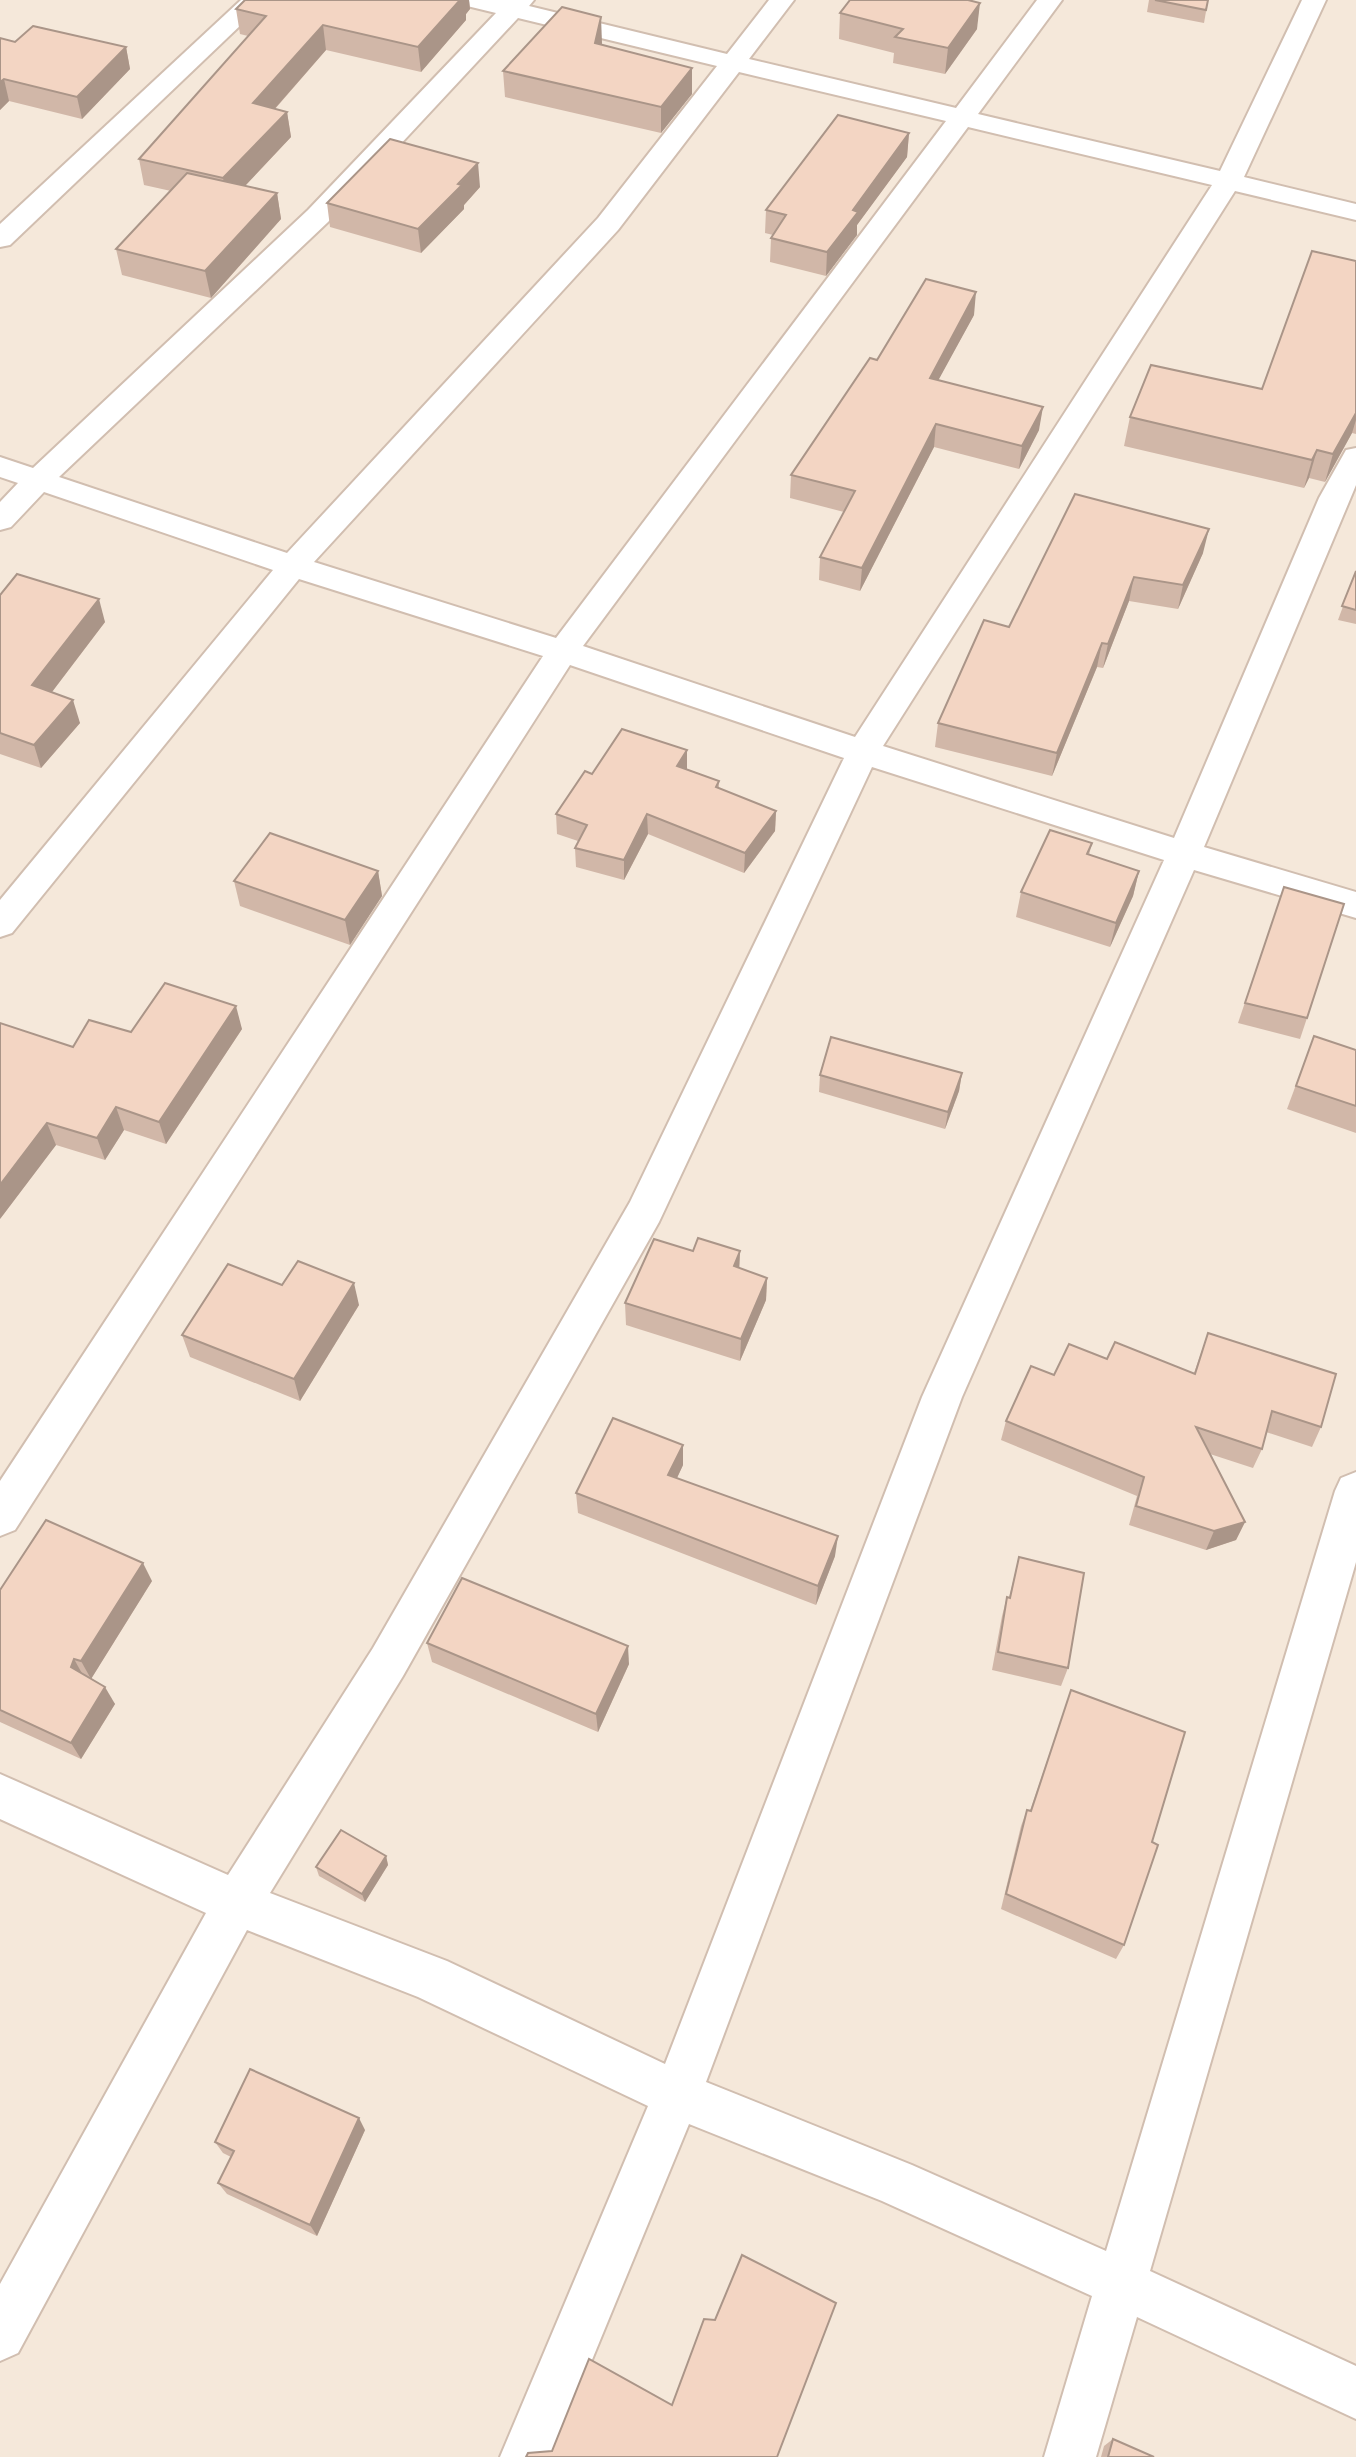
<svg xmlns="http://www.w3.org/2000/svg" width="1356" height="2457" font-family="'Source Sans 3',sans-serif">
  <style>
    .residential { fill: #f5e8da }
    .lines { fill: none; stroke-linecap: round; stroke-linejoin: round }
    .street-casing { stroke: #d1beb0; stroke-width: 4 }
    .street { fill: #fff; fill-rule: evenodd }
    .wall { fill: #d1b7a8 }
    .shaded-wall { fill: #aa9588 }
    .building { fill: #f3d5c3; stroke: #aa9588; stroke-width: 2 }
  </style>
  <rect width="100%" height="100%" fill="#fdf6ec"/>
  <rect class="residential" x="0" y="0" width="1356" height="2457"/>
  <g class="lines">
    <defs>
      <g id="street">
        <polygon points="241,0 267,0 10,245 0,247 0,224"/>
        <path d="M460 0H534L529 6 727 54 769 0H794L749 59 956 108 1037 0H1062L978 114 1220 171 1302 0H1326L1244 177 1356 204V220L1235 191 883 746 1174 838 1319 498 1346 450 1356 448V485L1204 847 1356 892V918L1194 870 962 1397 706 2082 912 2165 1106 2251 1335 1491 1341 1478 1356 1472V1562L1150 2271 1356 2366V2419L1137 2317 1096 2457H1044L1092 2296 882 2201 689 2124 552 2457H500L648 2106 418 1997 247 1930 18 2353 0 2361V2284L206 1913 0 1819V1774L228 1875 373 1648 630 1202 844 758 570 665 15 1530 0 1536V1481L543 656 299 579 12 933 0 937V900L273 570 44 492 11 527 0 530V502L18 483 0 477V457L33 468 308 210 496 13 463 5ZM518 18 717 66 598 218 287 553 59 477 328 222ZM739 72 946 121 556 638 314 562 618 230ZM968 127 1212 185 855 737 583 646ZM872 767 1164 860 922 1397 665 2064 447 1961 270 1893 403 1676 659 1222Z"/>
      </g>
    </defs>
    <use href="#street" class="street-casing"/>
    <use href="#street" class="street"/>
  </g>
  <g class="wall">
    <polygon points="245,0 469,0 470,9 466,14 466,20 421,72 326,50 275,109 287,112 291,137 245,186 277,193 281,219 211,298 122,275 116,249 171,191 144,185 139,159 248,36 240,34 236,9"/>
    <polygon points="1149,0 1208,0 1204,23 1147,12"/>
    <polygon points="840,13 977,29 945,74 893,63 894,53 839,39"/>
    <polygon points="0,38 15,42 126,47 130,69 82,119 9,101 0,110"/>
    <polygon points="602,43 602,45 692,68 692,94 661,133 505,97 503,71"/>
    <polygon points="909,133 907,157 857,225 857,235 826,276 770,262 771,238 773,235 765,233 766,210"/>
    <polygon points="480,187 464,205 464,209 421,253 330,227 327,203"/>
    <polygon points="1356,261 1356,434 1352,433 1325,482 1309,478 1304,488 1124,446 1130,417 1262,389"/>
    <polygon points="974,315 938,380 1039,430 1019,469 934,447 860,591 819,580 820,557 844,512 790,498 791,475 877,360"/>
    <polygon points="1075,494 1203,553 1178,609 1129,601 1103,668 1097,667 1052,776 935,747 938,723 1009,627"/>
    <polygon points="1356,571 1356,624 1338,620"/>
    <polygon points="0,595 105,622 52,692 80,723 41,768 0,754"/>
    <polygon points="687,769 719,781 719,788 776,811 775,831 744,873 648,834 624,880 576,867 575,848 578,841 557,834 556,814 592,774"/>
    <polygon points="1092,843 1089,855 1139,871 1133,896 1110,947 1016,917 1021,892"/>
    <polygon points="378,871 382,896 350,945 240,906 234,881"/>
    <polygon points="1284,887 1307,1018 1300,1039 1238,1023"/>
    <polygon points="242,1029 166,1144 124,1130 105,1160 56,1145 0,1219 73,1047 131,1032"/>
    <polygon points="1314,1036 1356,1050 1356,1133 1287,1109"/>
    <polygon points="962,1073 959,1091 945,1129 819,1092 820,1075"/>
    <polygon points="693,1251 740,1251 739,1268 767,1278 766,1300 740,1361 626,1325 625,1303"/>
    <polygon points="282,1285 359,1305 300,1401 190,1357 182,1335"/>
    <polygon points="1208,1333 1321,1427 1312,1447 1266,1432 1262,1449 1253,1468 1210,1454 1245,1522 1236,1540 1206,1550 1129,1525 1137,1496 1001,1440 1006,1421 1054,1375 1107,1359 1194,1373"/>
    <polygon points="683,1465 677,1478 835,1556 816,1605 578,1513 576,1493"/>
    <polygon points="1019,1557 1068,1668 1061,1686 992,1670 1002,1616 1007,1597 1009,1598"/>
    <polygon points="152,1581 91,1679 115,1704 81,1759 0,1722 0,1590"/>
    <polygon points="427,1643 629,1664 598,1732 432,1662"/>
    <polygon points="1071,1690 1152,1842 1124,1945 1116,1959 1001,1909 1021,1826 1027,1810 1030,1811"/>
    <polygon points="386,1856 388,1865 365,1902 319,1876 316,1867"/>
    <polygon points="365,2130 317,2236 227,2194 218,2183 231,2157 223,2153 215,2142"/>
    <polygon points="1113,2439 1154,2457 1101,2457 1104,2446"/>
  </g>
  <g class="shaded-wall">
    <polygon points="460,0 469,0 470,9 466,14 466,20 421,72 418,47"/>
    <polygon points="980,3 977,29 945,74 948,48"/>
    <polygon points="601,17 602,43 596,69 595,43"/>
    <polygon points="323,25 326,50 257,129 253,103"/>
    <polygon points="126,47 130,69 82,119 77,97"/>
    <polygon points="692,68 692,94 661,133 661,107"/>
    <polygon points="4,79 9,101 0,110 0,82"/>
    <polygon points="287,112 291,137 228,204 223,178"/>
    <polygon points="909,133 907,157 857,225 857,235 826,276 827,252 853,210"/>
    <polygon points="478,163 480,187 464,205 464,209 421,253 418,229"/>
    <polygon points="277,193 281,219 211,298 205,271"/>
    <polygon points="976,292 974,315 927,401 930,378"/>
    <polygon points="1043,407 1039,430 1019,469 1022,446"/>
    <polygon points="1356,413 1356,420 1352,433 1325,482 1333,454"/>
    <polygon points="936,424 934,447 860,591 862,568"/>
    <polygon points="1317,450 1309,478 1304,488 1312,460"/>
    <polygon points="1209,529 1203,553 1178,609 1183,585"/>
    <polygon points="1134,577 1129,601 1103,668 1108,644"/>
    <polygon points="99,599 105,622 39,709 32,685"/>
    <polygon points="1102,643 1097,667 1052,776 1057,753"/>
    <polygon points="73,700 80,723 41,768 34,745"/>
    <polygon points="687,750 687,770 677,766"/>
    <polygon points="776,811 775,831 744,873 745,853"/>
    <polygon points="647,814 648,834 624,880 624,860"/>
    <polygon points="378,871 382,896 350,945 345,920"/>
    <polygon points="1139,871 1133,896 1110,947 1116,923"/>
    <polygon points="236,1006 242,1029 166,1144 159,1122"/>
    <polygon points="962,1073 959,1091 945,1129 948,1112"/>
    <polygon points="116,1107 124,1130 105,1160 97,1138"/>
    <polygon points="47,1123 56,1145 0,1219 0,1185"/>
    <polygon points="740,1251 739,1274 734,1266"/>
    <polygon points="767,1278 766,1300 740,1361 741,1339"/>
    <polygon points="354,1283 359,1305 300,1401 294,1379"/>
    <polygon points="683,1445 683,1465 669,1495 668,1475"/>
    <polygon points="1245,1522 1236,1540 1206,1550 1214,1531"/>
    <polygon points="838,1536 835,1556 816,1605 818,1586"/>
    <polygon points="143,1563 152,1581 91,1679 81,1661"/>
    <polygon points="628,1646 629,1664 598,1732 596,1714"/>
    <polygon points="74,1659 84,1677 71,1667"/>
    <polygon points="105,1687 115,1704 81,1759 71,1743"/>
    <polygon points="386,1856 388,1865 365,1902 362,1894"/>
    <polygon points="359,2118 365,2130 317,2236 310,2225"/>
  </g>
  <g class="building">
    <polygon points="245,0 460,0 418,47 323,25 253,103 287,112 223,178 139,159 266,16 236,9"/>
    <polygon points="850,0 968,0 980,3 948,48 895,37 903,29 840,13"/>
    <polygon points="1155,0 1208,0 1206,10"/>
    <polygon points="562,7 601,17 595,43 692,68 661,107 503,71"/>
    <polygon points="33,26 126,47 77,97 4,79 0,82 0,38 15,42"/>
    <polygon points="838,115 909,133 853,210 858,212 827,252 771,238 786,215 766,210"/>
    <polygon points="390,139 478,163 458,184 462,185 418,229 327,203"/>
    <polygon points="187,173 277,193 205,271 116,249"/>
    <polygon points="1312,251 1356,261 1356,413 1333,454 1317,450 1312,460 1130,417 1151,365 1262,389"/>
    <polygon points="926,279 976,292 930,378 1043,407 1022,446 936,424 862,568 820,557 855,491 791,475 870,358 877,360"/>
    <polygon points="1075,494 1209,529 1183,585 1134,577 1108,644 1102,643 1057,753 938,723 984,620 1009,627"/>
    <polygon points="1356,571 1356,610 1342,606"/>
    <polygon points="17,574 99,599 32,685 73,700 34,745 0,733 0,595"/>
    <polygon points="622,729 687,750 677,766 719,781 716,787 776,811 745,853 647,814 624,860 575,848 587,825 556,814 585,771 592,774"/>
    <polygon points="1050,830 1092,843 1087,854 1139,871 1116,923 1021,892"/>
    <polygon points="270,833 378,871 345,920 234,881"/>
    <polygon points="1284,887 1344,904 1307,1018 1245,1003"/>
    <polygon points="165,983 236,1006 159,1122 116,1107 97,1138 47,1123 0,1185 0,1023 73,1047 89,1020 131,1032"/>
    <polygon points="1314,1036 1356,1050 1356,1106 1296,1086"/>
    <polygon points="831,1037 962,1073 948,1112 820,1075"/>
    <polygon points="698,1238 740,1251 734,1266 767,1278 741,1339 625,1303 654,1239 693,1251"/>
    <polygon points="298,1261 354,1283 294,1379 182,1335 228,1264 282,1285"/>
    <polygon points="1208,1333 1336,1374 1321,1427 1272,1411 1262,1449 1196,1427 1245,1522 1214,1531 1136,1506 1144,1477 1006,1421 1031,1366 1054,1375 1069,1344 1107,1359 1115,1342 1195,1374"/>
    <polygon points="613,1418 683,1445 668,1475 838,1536 818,1586 576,1493"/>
    <polygon points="46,1520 143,1563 81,1661 74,1659 71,1667 105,1687 71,1743 0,1710 0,1590"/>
    <polygon points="1019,1557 1084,1573 1068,1668 998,1652 1007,1597 1010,1598"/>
    <polygon points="462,1578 628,1646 596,1714 427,1643"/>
    <polygon points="1071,1690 1185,1732 1152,1842 1158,1845 1124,1945 1006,1894 1027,1810 1031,1811"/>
    <polygon points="341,1830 386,1856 362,1894 316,1867"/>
    <polygon points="250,2069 359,2118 310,2225 218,2183 234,2151 215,2142"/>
    <polygon points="742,2255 836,2303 777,2457 526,2457 528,2453 552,2451 589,2359 672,2405 704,2319 715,2320"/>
    <polygon points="1113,2439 1154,2457 1108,2457"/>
  </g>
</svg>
